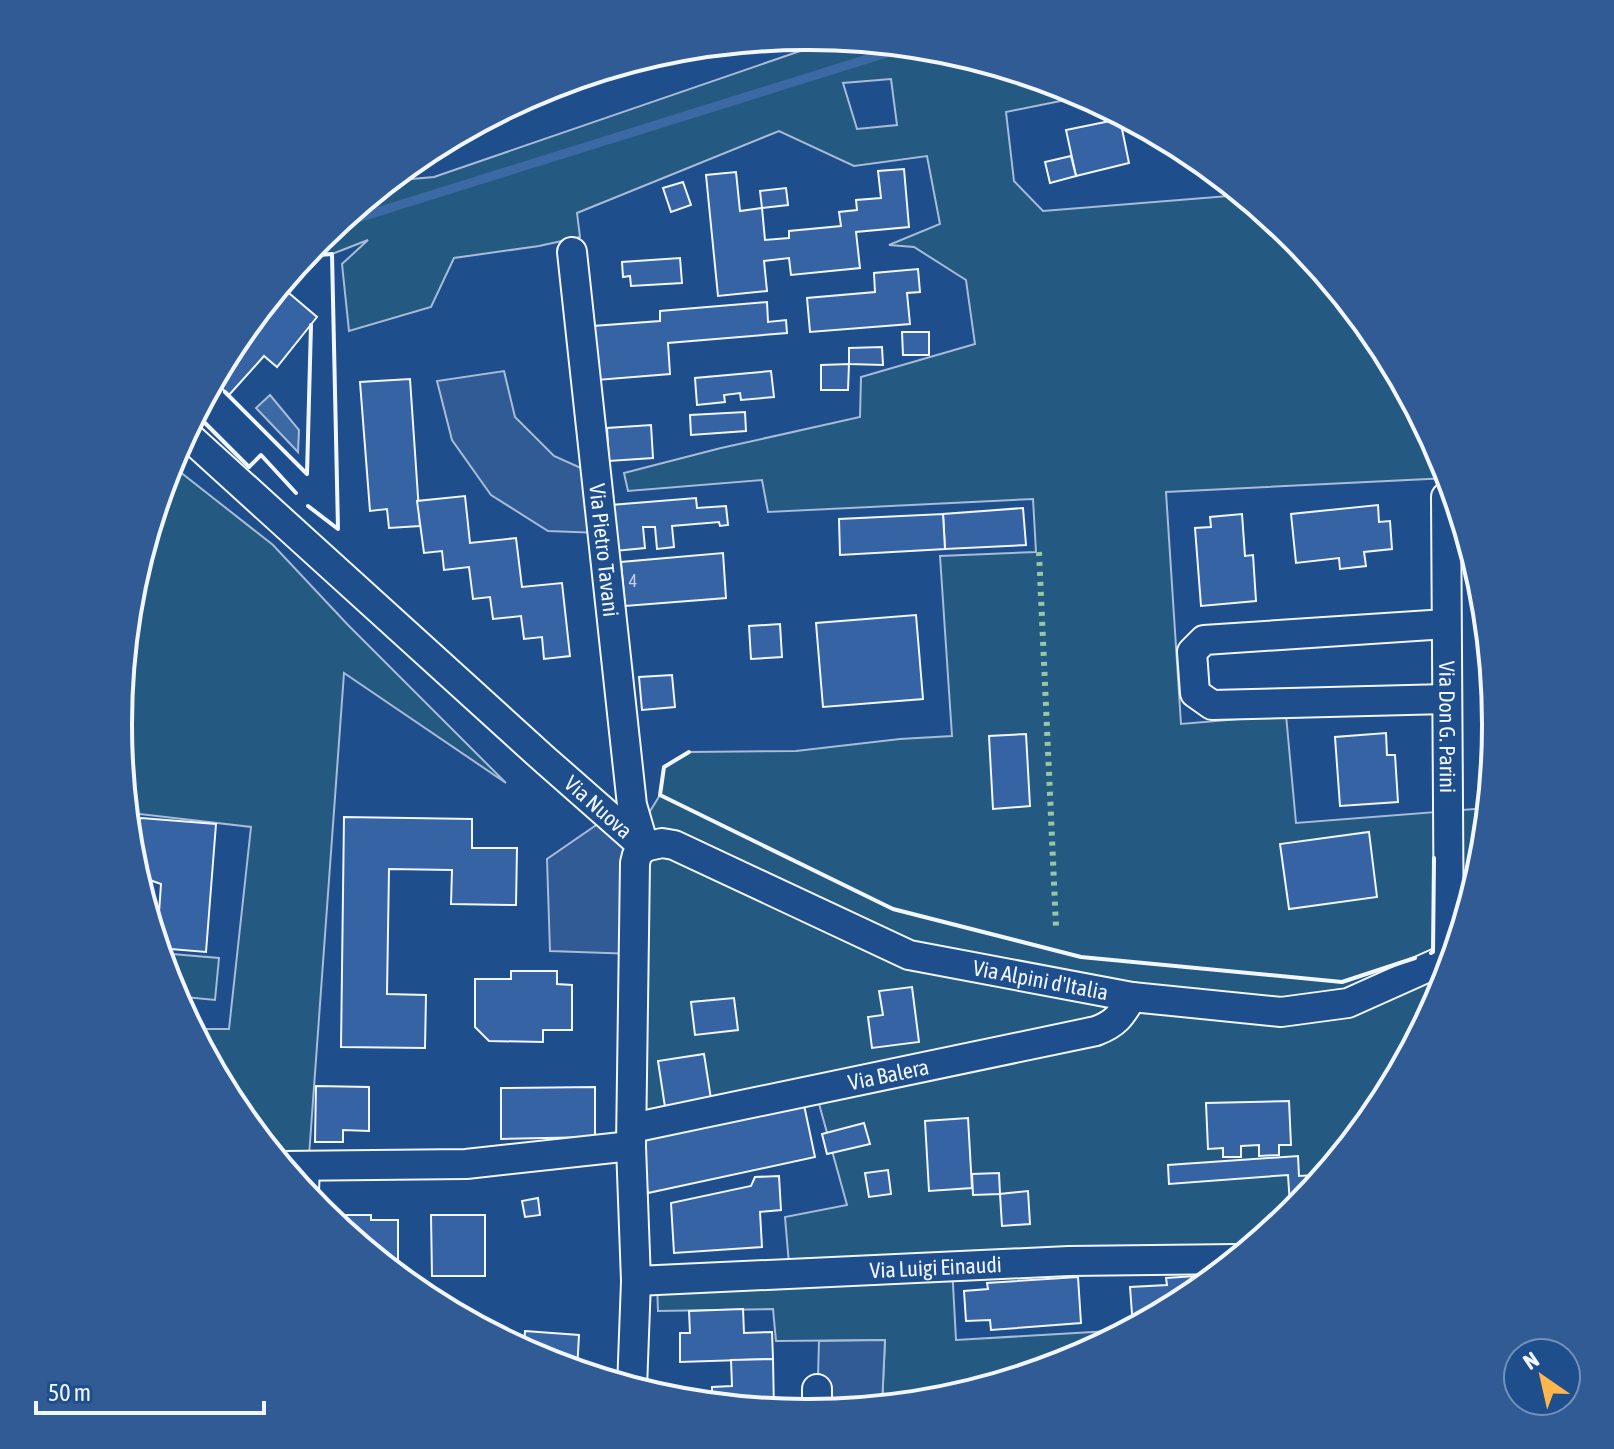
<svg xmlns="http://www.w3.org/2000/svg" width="1614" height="1449" font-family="'Asap Condensed',sans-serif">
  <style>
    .green { fill: #245a82; stroke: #a8bbd7; stroke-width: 2; fill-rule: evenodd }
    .parking { fill: #305b95; stroke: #a8bbd7; stroke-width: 2 }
    .water { fill: #3b69a3; stroke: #a8bbd7; stroke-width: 2 }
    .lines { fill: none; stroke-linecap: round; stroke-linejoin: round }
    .stream { stroke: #3b69a3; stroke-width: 9 }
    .building { fill: #3563a3; stroke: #f2f6ff; stroke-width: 2 }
    .street-casing { stroke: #f2f6ff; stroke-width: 32 }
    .street { stroke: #1f4e8c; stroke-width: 28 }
    .hedge { stroke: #97c8a6; stroke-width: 6; stroke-dasharray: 4 6; stroke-linecap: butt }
    .wall { stroke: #f2f6ff; stroke-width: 4 }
    .labels { text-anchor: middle; stroke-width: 6; stroke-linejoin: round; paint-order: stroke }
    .number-label { font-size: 18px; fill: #c3d1e8 }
    .street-label { font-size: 22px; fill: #f2f6ff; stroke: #1f4e8c }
    .rim { fill: none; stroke: #f2f6ff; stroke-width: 4 }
  </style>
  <rect width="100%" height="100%" fill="#1f4e8c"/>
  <g class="green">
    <path d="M835 39 942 49 1071 89 1085 96 1006 112 1014 181 1043 211 1241 195 1294 238 1380 342 1443 461 1448 478 1166 492 1181 724 1286 715 1296 823 1487 808 1482 859 1443 988 1379 1107 1294 1212 1219 1272 952 1266 956 1340 1127 1330 1070 1361 941 1400 882 1406 885 1340 776 1341 773 1309 658 1311 657 1283 790 1276 785 1217 847 1205 816 1093 637 1131 636 834 660 795 664 767 689 752 796 751 900 739 952 736 940 556 1036 552 1033 499 768 512 762 480 628 491 624 473 721 448 860 417 861 377 975 344 966 280 914 247 889 245 940 224 927 156 854 166 779 131 577 213 580 237 539 246 454 258 431 307 349 331 342 264 368 240 332 254 306 256 320 237 389 181 434 177ZM891 79 897 125 857 129 843 83Z"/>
    <polygon points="170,464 273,545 348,625 506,783 344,673 309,1156 274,1155 234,1107 193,1029 229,1029 251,827 140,814 129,828 119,724 132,590"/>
    <polygon points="160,953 219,958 215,1000 175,996 171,988"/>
  </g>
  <g class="parking">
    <polygon points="504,371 515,417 554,456 592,473 600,533 548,531 491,495 452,440 437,381"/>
    <polygon points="608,817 636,834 635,954 550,951 547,859"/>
    <polygon points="885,1340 882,1406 817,1412 819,1341"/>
  </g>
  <polygon class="water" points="270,395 299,430 298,452 256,408"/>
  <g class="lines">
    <polyline class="stream" points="340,222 345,222 909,46"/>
  </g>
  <g class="building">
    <polygon points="1120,119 1129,163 1076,176 1066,130"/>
    <polygon points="1071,156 1076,176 1050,183 1045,162"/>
    <polygon points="904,169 909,227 856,232 860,268 791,275 789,258 764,261 767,291 718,296 706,175 736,172 740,211 762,208 765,240 789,238 789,231 841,226 839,212 857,210 856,200 881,198 878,171"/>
    <polygon points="683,182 691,205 671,212 663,188"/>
    <polygon points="786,188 788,205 762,208 760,191"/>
    <polygon points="680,258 682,283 631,286 630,276 623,277 622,262"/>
    <polygon points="918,269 920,292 907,293 910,324 810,332 807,298 875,292 874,273"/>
    <polygon points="283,288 317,317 277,367 264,356 229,395 214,381 235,342 259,312 266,310"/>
    <polygon points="767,302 768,322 786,320 787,333 668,343 670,374 597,380 593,326 660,321 660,311"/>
    <polygon points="902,332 929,332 929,355 903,355"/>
    <polygon points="882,347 883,365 849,364 849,348"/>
    <polygon points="849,364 848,390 821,390 821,365"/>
    <polygon points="771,371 774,397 741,400 740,393 724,395 725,402 697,405 695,378"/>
    <polygon points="410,379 420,526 389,528 387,509 370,511 360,382"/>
    <polygon points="745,412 746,431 691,435 690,415"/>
    <polygon points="651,425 653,458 609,461 607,428"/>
    <polygon points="465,496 470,543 516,538 522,587 562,583 570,656 544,659 542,637 524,639 521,616 493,619 490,597 473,599 469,567 444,570 442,551 424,553 417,501"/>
    <polygon points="696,498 697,508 726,506 728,525 720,526 719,522 672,526 674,547 657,549 655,527 643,527 645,548 615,551 611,505"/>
    <polygon points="1378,505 1379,522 1390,521 1392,549 1364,552 1366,566 1340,569 1339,558 1296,563 1291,514"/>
    <polygon points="1023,508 1026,545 945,549 943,514"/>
    <polygon points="943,514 945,549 840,555 839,519"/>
    <polygon points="1242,514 1245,556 1253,555 1256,601 1201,606 1195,528 1211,527 1210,517"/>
    <polygon points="723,553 726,598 625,606 621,562"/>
    <polygon points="916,615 923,699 823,707 816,623"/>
    <polygon points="780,624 782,657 751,659 749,626"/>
    <polygon points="672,675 675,707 642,710 639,677"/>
    <polygon points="1386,733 1387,755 1395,755 1398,802 1340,806 1335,737"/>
    <polygon points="1026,734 1030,806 993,809 989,736"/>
    <polygon points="344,817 472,819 472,848 517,848 516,905 451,904 452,870 389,869 387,994 426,995 425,1048 341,1047"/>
    <polygon points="141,818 216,824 206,952 159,948 157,941 161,884 144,878 139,883 132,858 129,831"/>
    <polygon points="1369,832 1377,897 1289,909 1280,844"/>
    <polygon points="511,971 557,971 557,984 572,985 572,1030 543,1030 543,1042 489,1041 475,1027 475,979 511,979"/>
    <polygon points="912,987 919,1042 872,1048 868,1017 883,1015 879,991"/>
    <polygon points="734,998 738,1030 695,1035 691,1002"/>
    <polygon points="704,1054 711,1099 665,1107 658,1061"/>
    <polygon points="316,1086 369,1087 369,1131 343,1130 343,1142 315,1142"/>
    <polygon points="595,1087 595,1137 501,1139 501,1088"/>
    <polygon points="1289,1101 1291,1145 1279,1145 1279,1155 1259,1156 1259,1145 1241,1146 1241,1157 1223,1157 1223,1148 1208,1149 1206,1103"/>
    <polygon points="804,1105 815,1157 648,1193 637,1142"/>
    <polygon points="968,1118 972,1188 929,1191 925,1121"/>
    <polygon points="864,1123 870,1144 827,1154 822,1134"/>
    <polygon points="1298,1156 1299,1176 1315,1175 1316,1185 1299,1205 1290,1205 1288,1175 1169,1184 1168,1165"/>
    <polygon points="888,1170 891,1194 869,1197 865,1173"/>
    <polygon points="999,1173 1000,1194 973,1195 972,1174"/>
    <polygon points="779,1176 781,1210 760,1212 762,1247 674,1253 671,1203 751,1186 755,1177"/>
    <polygon points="1028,1191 1030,1224 1002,1226 1000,1194"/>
    <polygon points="538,1198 540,1215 525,1217 522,1201"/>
    <polygon points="342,1215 371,1215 371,1220 398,1220 398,1268 389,1268 342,1229"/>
    <polygon points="431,1215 485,1215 485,1276 432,1276"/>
    <polygon points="1196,1276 1198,1290 1189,1297 1133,1327 1130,1287 1167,1285 1166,1278"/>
    <polygon points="1078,1277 1081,1323 991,1330 990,1320 966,1321 964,1291 988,1289 987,1283"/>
    <polygon points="743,1309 744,1333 772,1332 773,1359 680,1362 680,1333 690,1333 689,1311"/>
    <polygon points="525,1331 579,1335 577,1371 543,1360 524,1350"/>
    <polygon points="773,1359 774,1410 712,1404 712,1387 732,1386 731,1360"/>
  </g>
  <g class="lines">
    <defs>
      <g id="street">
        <path id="s1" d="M572 252 632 805 644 846"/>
        <path id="s2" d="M186 434 544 759 644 847"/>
        <path id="s3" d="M1446 497 1449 958"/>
        <polyline points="1446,624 1204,640 1192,652 1195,693 1212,705 1447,699"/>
        <path id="s4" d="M644 847 662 843 674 845 909 955 1132 997 1281 1012 1348 1003 1453 956"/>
        <path id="s5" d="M632 1128 1096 1031C1117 1023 1121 1015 1132 997"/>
        <polyline points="283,1166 466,1164 631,1146"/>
        <polyline points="304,1191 305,1166"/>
        <path id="s6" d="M636 1281 1069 1261 1236 1259"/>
        <polyline points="632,1388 636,1281 631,1146 635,863 637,855 644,847"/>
        <polyline points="817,1412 817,1389"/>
      </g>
    </defs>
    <use href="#street" class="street-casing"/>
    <use href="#street" class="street"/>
    <polyline class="hedge" points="1039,552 1056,927"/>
    <g class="wall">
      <polyline points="306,256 332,254 338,529 308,506"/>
      <polyline points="225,392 307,474 311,325"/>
      <polyline points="196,414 249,467 261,455 296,493"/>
      <polyline points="689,752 664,767 660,795 893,909 1081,957 1342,982 1415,958"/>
      <polyline points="1431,953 1433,952 1434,858"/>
    </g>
  </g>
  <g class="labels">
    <g class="number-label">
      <text x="633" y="587">4</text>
    </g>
    <g class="street-label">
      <text dy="8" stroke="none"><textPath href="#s1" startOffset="300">Via Pietro Tavani</textPath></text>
      <text dy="8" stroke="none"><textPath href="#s3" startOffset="230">Via Don G. Parini</textPath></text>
      <text dy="8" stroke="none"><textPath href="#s2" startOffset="556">Via Nuova</textPath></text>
      <text dy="8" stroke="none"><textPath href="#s4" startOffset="424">Via Alpini d'Italia</textPath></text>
      <text dy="8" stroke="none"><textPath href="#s5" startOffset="262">Via Balera</textPath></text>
      <text dy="8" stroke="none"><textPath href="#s6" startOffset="300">Via Luigi Einaudi</textPath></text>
    </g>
  </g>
  <path d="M0 0H1614V1449H0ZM806 50H808A674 674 0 0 1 1482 724V725A674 674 0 0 1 808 1399H806A674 674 0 0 1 132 725V724A674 674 0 0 1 806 50Z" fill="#305b95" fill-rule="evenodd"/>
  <path class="rim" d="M806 50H808A674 674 0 0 1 1482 724V725A674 674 0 0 1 808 1399H806A674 674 0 0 1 132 725V724A674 674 0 0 1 806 50Z"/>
  <g transform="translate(1542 1377) rotate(326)"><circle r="38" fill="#1f4e8c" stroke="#7391ba" stroke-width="2"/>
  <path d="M0-6L14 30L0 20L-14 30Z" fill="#ffb74d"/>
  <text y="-12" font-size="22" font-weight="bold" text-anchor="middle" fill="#f2f6ff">N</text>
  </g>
  <path d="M36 1401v12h228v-12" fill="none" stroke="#f2f6ff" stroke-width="4"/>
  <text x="48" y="1401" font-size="24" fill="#f2f6ff" stroke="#1f4e8c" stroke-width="6" paint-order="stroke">50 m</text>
</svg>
